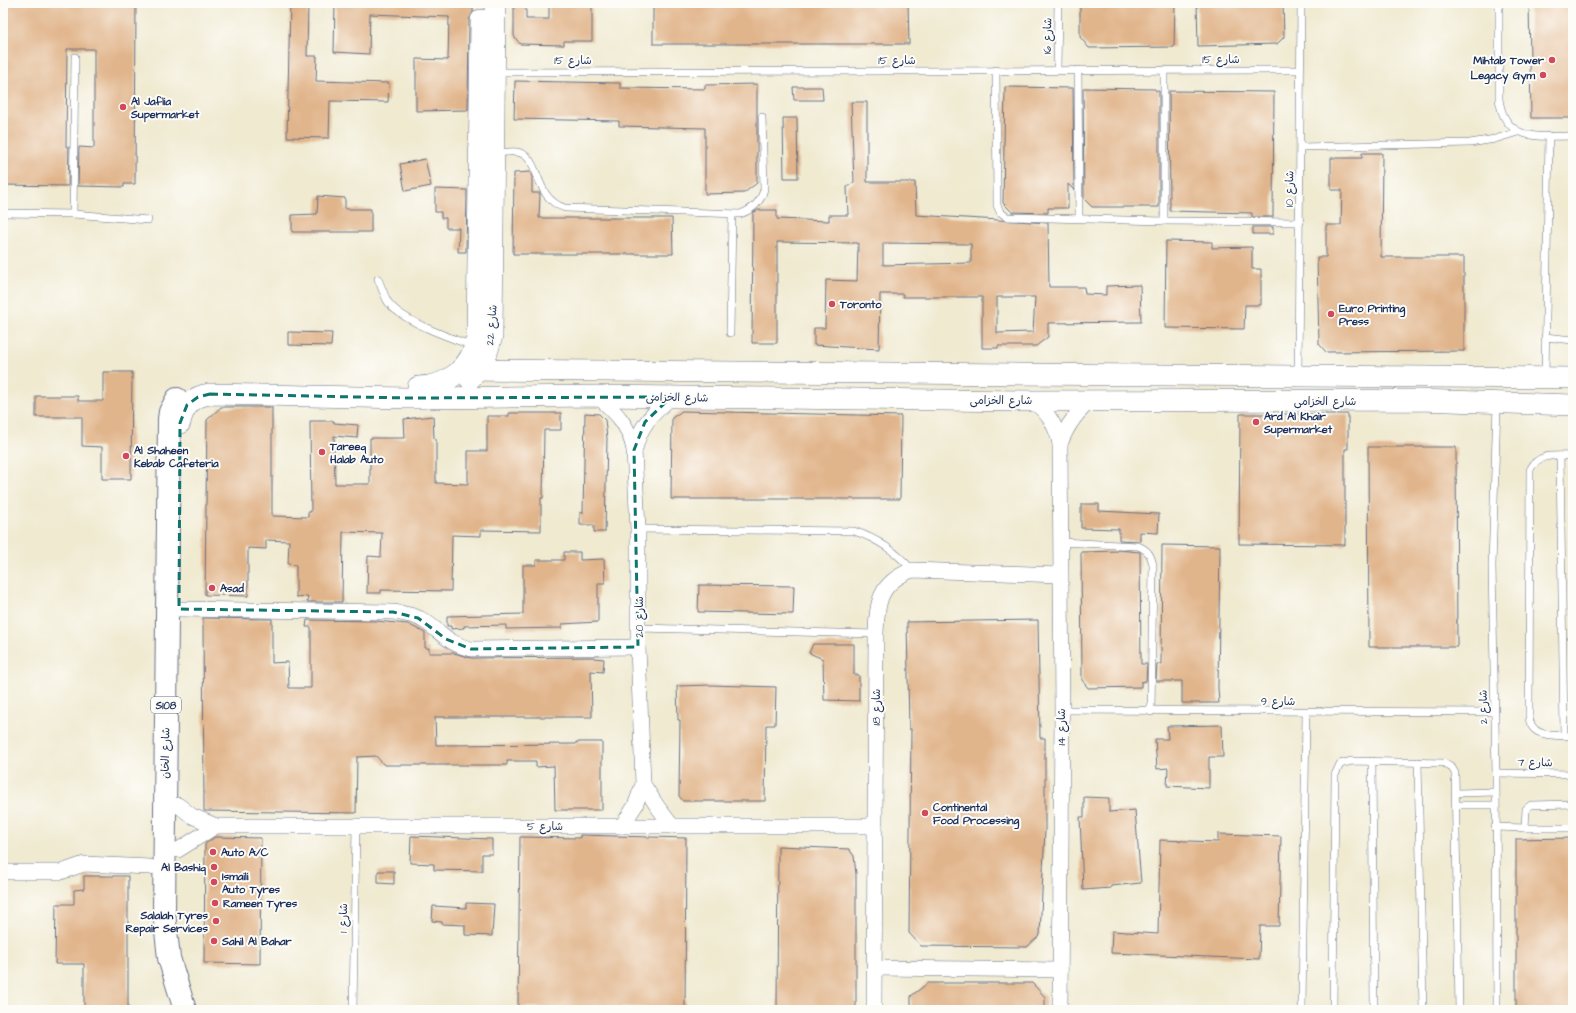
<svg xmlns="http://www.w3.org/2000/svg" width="1576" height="1013" font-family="'Architects Daughter','Playpen Sans Arabic',sans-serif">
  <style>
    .building { fill: #e1b58c; fill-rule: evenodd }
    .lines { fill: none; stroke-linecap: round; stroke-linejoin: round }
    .lane-casing { stroke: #667086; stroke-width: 8 }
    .street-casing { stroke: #667086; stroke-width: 16 }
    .secondary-casing { stroke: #667086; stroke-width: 22 }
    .primary-casing { stroke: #667086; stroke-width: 24 }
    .lane { stroke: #fff; stroke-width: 7 }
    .street { stroke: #fff; stroke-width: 15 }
    .secondary { stroke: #fff; stroke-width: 21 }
    .primary { stroke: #fff; stroke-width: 22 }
    .marked { fill: none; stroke: #0f766e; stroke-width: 3; stroke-dasharray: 8 5; stroke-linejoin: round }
    .poi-dot { fill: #d1495b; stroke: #fdfcf7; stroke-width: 1.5 }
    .labels { text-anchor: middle; stroke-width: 4; stroke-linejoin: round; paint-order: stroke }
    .shield { fill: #fdfcf7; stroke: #5f6c8c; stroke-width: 1 }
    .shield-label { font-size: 10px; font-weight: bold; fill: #1b2f5e }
    .street-label { font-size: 11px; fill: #1b2f5e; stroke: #fdfcf7 }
    .poi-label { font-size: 11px; font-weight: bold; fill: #1b2f5e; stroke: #fdfcf7; text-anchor: start }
  </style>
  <rect width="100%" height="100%" fill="#fdfcf7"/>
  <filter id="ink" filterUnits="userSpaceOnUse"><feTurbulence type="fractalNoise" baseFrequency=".025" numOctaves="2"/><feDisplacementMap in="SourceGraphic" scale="8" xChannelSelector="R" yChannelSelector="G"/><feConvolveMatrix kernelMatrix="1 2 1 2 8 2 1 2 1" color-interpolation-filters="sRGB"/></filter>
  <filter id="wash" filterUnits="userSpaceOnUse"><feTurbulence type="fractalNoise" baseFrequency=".012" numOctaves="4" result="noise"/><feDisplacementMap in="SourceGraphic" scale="16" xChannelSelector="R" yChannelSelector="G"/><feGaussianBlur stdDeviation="0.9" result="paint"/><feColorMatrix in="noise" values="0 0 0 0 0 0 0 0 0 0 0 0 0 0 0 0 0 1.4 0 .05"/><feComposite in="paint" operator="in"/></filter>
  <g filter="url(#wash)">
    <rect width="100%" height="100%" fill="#f0ead1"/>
    <g id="blocks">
      <g class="building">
        <polygon points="6,3 136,3 135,184 124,184 124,187 78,186 79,147 94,148 94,49 67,49 66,147 69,147 68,186 3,185 3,59 6,59"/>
        <polygon points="290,3 308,3 307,56 317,56 316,81 389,83 388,102 330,101 329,138 287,137"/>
        <polygon points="335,3 473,3 473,12 469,20 468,110 416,111 416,59 448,60 449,17 370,14 369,54 334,52"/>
        <polygon points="549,3 592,3 592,41 564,41 564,45 520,44 514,36 514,6 526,6 526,19 549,19"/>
        <polygon points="653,3 908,3 909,44 653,44"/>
        <polygon points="1080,3 1175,3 1174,47 1089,48 1080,37"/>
        <polygon points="1197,3 1283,3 1284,37 1277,44 1198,46"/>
        <polygon points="1529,3 1573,3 1573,118 1531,118"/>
        <polygon points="515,81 620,83 620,88 705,89 705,85 757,84 757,183 744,193 705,194 705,128 619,126 619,121 514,119"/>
        <polygon points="793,87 822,87 823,100 794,100"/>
        <polygon points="1005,87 1073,88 1074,190 1068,184 1068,208 1048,208 1048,213 1012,212 1003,203"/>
        <polygon points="1083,88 1155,89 1156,91 1159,91 1159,207 1092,207 1084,199"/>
        <polygon points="1169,91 1274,92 1273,217 1252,217 1252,213 1170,211"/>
        <path d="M851 102H867V182H915L916 215 1048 223 1049 287H1084L1085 294 1106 295V286L1140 285 1141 322 1048 323V337L1036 346H998V348H982V297H903V294H880L879 349 814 345V328H825L826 280 857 281 858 243 777 242V343H752L753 213 758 210H777V219L829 221V215H848L847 187 854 182ZM883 243 971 244V263L883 265ZM997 297H1035L1033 332 997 333Z"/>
        <polygon points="783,118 797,118 798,178 784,178"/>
        <polygon points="1362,153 1382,153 1381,257 1464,257 1464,351 1326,352 1319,344 1317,257 1326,257 1326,225 1341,225 1342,190 1331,190 1331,158 1362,158"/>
        <polygon points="425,159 431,186 405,191 400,164"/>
        <polygon points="530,172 532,177 532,193 540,193 539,218 672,218 673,254 513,254 514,173"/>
        <polygon points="435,189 467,190 466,252 458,252 459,228 446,228 446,218 441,218 441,212 435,212"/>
        <polygon points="318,196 345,198 345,209 371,209 371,232 292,232 292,215 317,214"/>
        <rect x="1253" y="227" width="20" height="7"/>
        <polygon points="1166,241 1212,242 1212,248 1252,247 1252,269 1261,269 1261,305 1245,305 1244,329 1165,328"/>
        <polygon points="288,332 332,333 331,346 288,345"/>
        <polygon points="103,372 132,372 131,479 102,479 102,447 82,446 82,417 36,417 36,396 78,396 78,401 103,401"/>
        <polygon points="221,407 272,407 272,516 308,517 308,512 311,512 310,421 334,421 334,423 358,425 357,438 334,436 335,484 370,484 370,438 405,438 404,419 433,416 434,438 436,439 436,483 468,484 468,451 487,451 487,416 509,416 509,413 561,413 561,430 544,430 543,498 541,498 541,531 481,530 481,536 452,535 451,591 381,590 381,593 367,593 368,556 381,557 382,533 343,532 342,602 307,602 308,596 296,597 296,565 288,564 289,541 266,540 266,549 248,548 248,596 205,595 207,420"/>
        <polygon points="682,411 901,416 900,499 671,499 672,418"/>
        <polygon points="585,413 599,414 605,420 607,438 605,532 594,532 594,525 580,525 580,512 583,513"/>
        <polygon points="1240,414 1348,414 1348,449 1345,449 1345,545 1239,544"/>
        <polygon points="1368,447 1456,447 1457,647 1369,647"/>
        <polygon points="1081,504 1099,504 1099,511 1159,514 1158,533 1140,532 1140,541 1119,540 1119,529 1081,528"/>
        <polygon points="1162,545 1220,546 1218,688 1219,703 1182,703 1182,681 1156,681 1157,664 1161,664"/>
        <polygon points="1118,550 1140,552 1141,664 1147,664 1146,681 1141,682 1141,687 1088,688 1082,680 1081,552 1118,551"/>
        <polygon points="564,552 580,552 580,560 604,559 605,583 598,583 598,622 562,624 562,628 506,629 506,625 464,626 464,628 451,629 451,626 447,626 447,616 523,614 523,565 536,565 536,560 564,560"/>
        <polygon points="699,585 794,586 793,614 698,612"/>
        <polygon points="203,618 272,619 272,663 288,662 289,688 311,688 311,627 306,627 307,620 376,621 408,624 425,633 425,648 429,648 429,653 454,653 471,658 594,657 594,658 604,659 603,672 591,671 592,717 435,717 436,745 576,744 576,742 602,742 602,810 555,810 554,766 536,767 536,761 507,761 507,765 384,765 376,756 357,757 356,813 204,811"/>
        <polygon points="1038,620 1040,738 1045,738 1045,829 1040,935 1027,947 921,946 909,933 911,729 909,729 907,622"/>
        <polygon points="813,644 854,644 854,675 859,675 859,701 824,700 823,659 809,653"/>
        <polygon points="711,685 776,687 775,725 766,725 765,801 683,801 679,796 680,720 678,720 677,686"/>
        <polygon points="1222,725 1223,757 1209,757 1209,788 1167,786 1168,768 1157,769 1155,739 1168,739 1167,726"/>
        <polygon points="1084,797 1109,798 1109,812 1135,810 1141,883 1111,886 1111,888 1083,890 1080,817 1084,817"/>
        <polygon points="1218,834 1281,836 1279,926 1260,926 1259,959 1111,953 1112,931 1158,934 1160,840 1218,842"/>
        <polygon points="580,835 686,838 685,1010 655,1010 655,1008 622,1007 622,1010 518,1007 520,837 580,838"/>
        <polygon points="411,836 492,839 492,854 482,854 482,871 434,870 434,864 410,863"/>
        <polygon points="215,837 261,838 260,964 204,963 205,844"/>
        <polygon points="1573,838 1573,1010 1516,1010 1516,839"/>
        <polygon points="778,846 849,849 854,856 856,874 856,1010 777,1010"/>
        <polygon points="378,871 394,871 394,884 378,883"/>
        <polygon points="84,876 128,876 128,1010 84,1010 84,964 55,964 56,904 74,904 74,890 84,889"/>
        <polygon points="466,903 494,904 492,936 465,935 465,925 442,924 442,922 432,921 433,906 466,908"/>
        <polygon points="928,983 1032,983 1045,997 1045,1010 911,1010 911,996"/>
      </g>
    </g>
  </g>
  <g filter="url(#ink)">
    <use href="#blocks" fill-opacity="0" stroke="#667086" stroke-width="1"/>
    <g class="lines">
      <defs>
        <g id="lane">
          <path d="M1499 3V99C1505 143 1539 136 1573 136"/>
          <polyline points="996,70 997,205 1000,212 1007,217 1164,221 1300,222"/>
          <polyline points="1057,70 1058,3"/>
          <polyline points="1078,70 1079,218"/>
          <polyline points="495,72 1300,70"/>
          <polyline points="1301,147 1470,143 1495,139 1518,132"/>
          <path d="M495 153C502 153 510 151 517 152 542 156 532 198 565 208L740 214C752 210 761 202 764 189L762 117"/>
          <polyline points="3,213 73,214 148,220"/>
          <polyline points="73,214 75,57"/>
          <polyline points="1164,221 1164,70"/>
          <path d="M378 279C381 286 384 295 388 302 401 321 451 338 473 346"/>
          <polyline points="730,333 732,215"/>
          <polyline points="1545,337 1573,340"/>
          <polyline points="1298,374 1301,3"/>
          <polyline points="1545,376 1549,136"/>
          <polyline points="1560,456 1564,736"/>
          <path d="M1573 456C1556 456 1538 452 1530 470L1529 716C1530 739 1556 735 1573 736"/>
          <path d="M638 529 854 531C878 539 896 551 912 570"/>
          <path d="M1061 542 1138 546C1148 550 1151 555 1153 565L1151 712"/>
          <polyline points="639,628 876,634"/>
          <polyline points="1062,710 1494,712"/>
          <polyline points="1372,761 1374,1010"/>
          <polyline points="1418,762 1423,1010"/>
          <polyline points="1496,773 1573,774"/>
          <polyline points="1457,793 1495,792"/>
          <polyline points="1573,804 1531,805 1526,809 1525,828 1573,828"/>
          <polyline points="1457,805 1495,805"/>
          <polyline points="1495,827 1525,828"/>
          <polyline points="353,1010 356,826"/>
          <polyline points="1302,1010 1306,713"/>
          <polyline points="1333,1010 1335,775 1340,764 1352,761 1444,763 1452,768 1455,773 1459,1010"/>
          <polyline points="1497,1010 1496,773 1492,566 1497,404"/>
        </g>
        <g id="street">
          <path d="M597 396C616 412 629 425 634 450L638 529V647L643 784 635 806 622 826"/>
          <path d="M1032 401C1048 412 1056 425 1060 444L1062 710 1060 1010"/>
          <path d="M1060 444C1067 425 1077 411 1093 399"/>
          <path d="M635 449C641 423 653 414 671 397"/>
          <path d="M179 609 393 612C405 614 416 615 426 622 443 634 449 644 471 649L638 647"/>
          <polyline points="643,784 657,806 672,826"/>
          <polyline points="178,805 192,816 216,826 875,826"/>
          <polyline points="178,850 216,826"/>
          <polyline points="3,872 61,872 84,864 150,867"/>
          <polyline points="874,968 1060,970"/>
          <path d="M874 1010 876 634C877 602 879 583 912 570L1060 575"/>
        </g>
        <g id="secondary">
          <polyline points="462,370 1573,378"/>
          <polyline points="470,379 484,363 492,336 495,3"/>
          <path d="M418 387C449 386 471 368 477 338L481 20"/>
          <polyline points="428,398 597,396 1032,401 1419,400 1573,405"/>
          <path d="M180 423C183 406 193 396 210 394L407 398H428L442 395"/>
        </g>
        <polyline id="primary" points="177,399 170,412 169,419 164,913 169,958 185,1010"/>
      </defs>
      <use href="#lane" class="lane-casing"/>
      <use href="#street" class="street-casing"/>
      <use href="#secondary" class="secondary-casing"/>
      <use href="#primary" class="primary-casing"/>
      <use href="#lane" class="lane"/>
      <use href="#street" class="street"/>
      <use href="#secondary" class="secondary"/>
      <use href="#primary" class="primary"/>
    </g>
  </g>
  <path class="marked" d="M210 394 407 398 671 397 645 422 634 450 638 647 471 649 446 639 418 618 393 612 179 609 180 423 187 405 198 397Z"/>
  <g class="poi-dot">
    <circle cx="1552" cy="60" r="4"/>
    <circle cx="1543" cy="75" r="4"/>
    <circle cx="123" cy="107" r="4"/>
    <circle cx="832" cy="304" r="4"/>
    <circle cx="1331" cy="314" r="4"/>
    <circle cx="1256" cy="422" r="4"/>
    <circle cx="322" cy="452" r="4"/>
    <circle cx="126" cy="456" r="4"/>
    <circle cx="212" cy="588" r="4"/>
    <circle cx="925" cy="813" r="4"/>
    <circle cx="213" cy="852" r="4"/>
    <circle cx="214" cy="867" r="4"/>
    <circle cx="214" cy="882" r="4"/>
    <circle cx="215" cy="903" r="4"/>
    <circle cx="216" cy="921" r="4"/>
    <circle cx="214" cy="941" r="4"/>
  </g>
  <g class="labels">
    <rect class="shield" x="151" y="697" width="30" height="16" rx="3"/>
    <g class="shield-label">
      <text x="166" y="709">S108</text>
    </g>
    <g class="street-label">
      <text transform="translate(1047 36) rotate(-89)" y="4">شارع 16</text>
      <text x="1221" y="63">شارع 15</text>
      <text x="573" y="64">شارع 15</text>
      <text x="897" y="64">شارع 15</text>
      <text transform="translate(1289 189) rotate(-89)" y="4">شارع 10</text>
      <text transform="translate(491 325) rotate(-85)" y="4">شارع 22</text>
      <text transform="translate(677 397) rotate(1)" y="4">شارع الخزامى</text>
      <text x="1001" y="404">شارع الخزامى</text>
      <text x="1325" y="405">شارع الخزامى</text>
      <text transform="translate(639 617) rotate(-90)" y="4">شارع 20</text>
      <text x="1278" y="705">شارع 9</text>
      <text transform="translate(876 707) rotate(-90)" y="4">شارع 18</text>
      <text transform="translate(1483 707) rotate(-91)" y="4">شارع 2</text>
      <text transform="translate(1061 727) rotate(-90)" y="4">شارع 14</text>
      <text transform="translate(165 753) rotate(-89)" y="4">شارع الخان</text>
      <text transform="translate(1535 762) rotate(1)" y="4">شارع 7</text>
      <text x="545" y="830">شارع 5</text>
      <text transform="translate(343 918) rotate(-89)" y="4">شارع 1</text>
    </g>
    <g class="poi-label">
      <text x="1544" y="64" text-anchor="end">Mihtab Tower</text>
      <text x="1535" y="79" text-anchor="end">Legacy Gym</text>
      <text x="131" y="105">Al Jaflia<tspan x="131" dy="13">Supermarket</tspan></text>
      <text x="840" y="308">Toronto</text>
      <text x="1339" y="312">Euro Printing<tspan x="1339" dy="13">Press</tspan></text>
      <text x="1264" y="420">Ard Al Khair<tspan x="1264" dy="13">Supermarket</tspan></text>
      <text x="330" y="450">Tareeq<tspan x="330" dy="13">Halab Auto</tspan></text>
      <text x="134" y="454">Al Shaheen<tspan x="134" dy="13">Kebab Cafeteria</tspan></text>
      <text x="220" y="592">Asad</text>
      <text x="933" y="811">Continental<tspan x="933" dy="13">Food Processing</tspan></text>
      <text x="221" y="856">Auto A/C</text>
      <text x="206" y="871" text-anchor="end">Al Bashiq</text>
      <text x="222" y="880">Ismaili<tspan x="222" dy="13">Auto Tyres</tspan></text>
      <text x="223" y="907">Rameen Tyres</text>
      <text x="208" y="919" text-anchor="end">Salalah Tyres<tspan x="208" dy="13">Repair Services</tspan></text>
      <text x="222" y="945">Sahil Al Bahar</text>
    </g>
  </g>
  <rect width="1576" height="1013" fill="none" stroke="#fdfcf7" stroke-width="16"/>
</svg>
